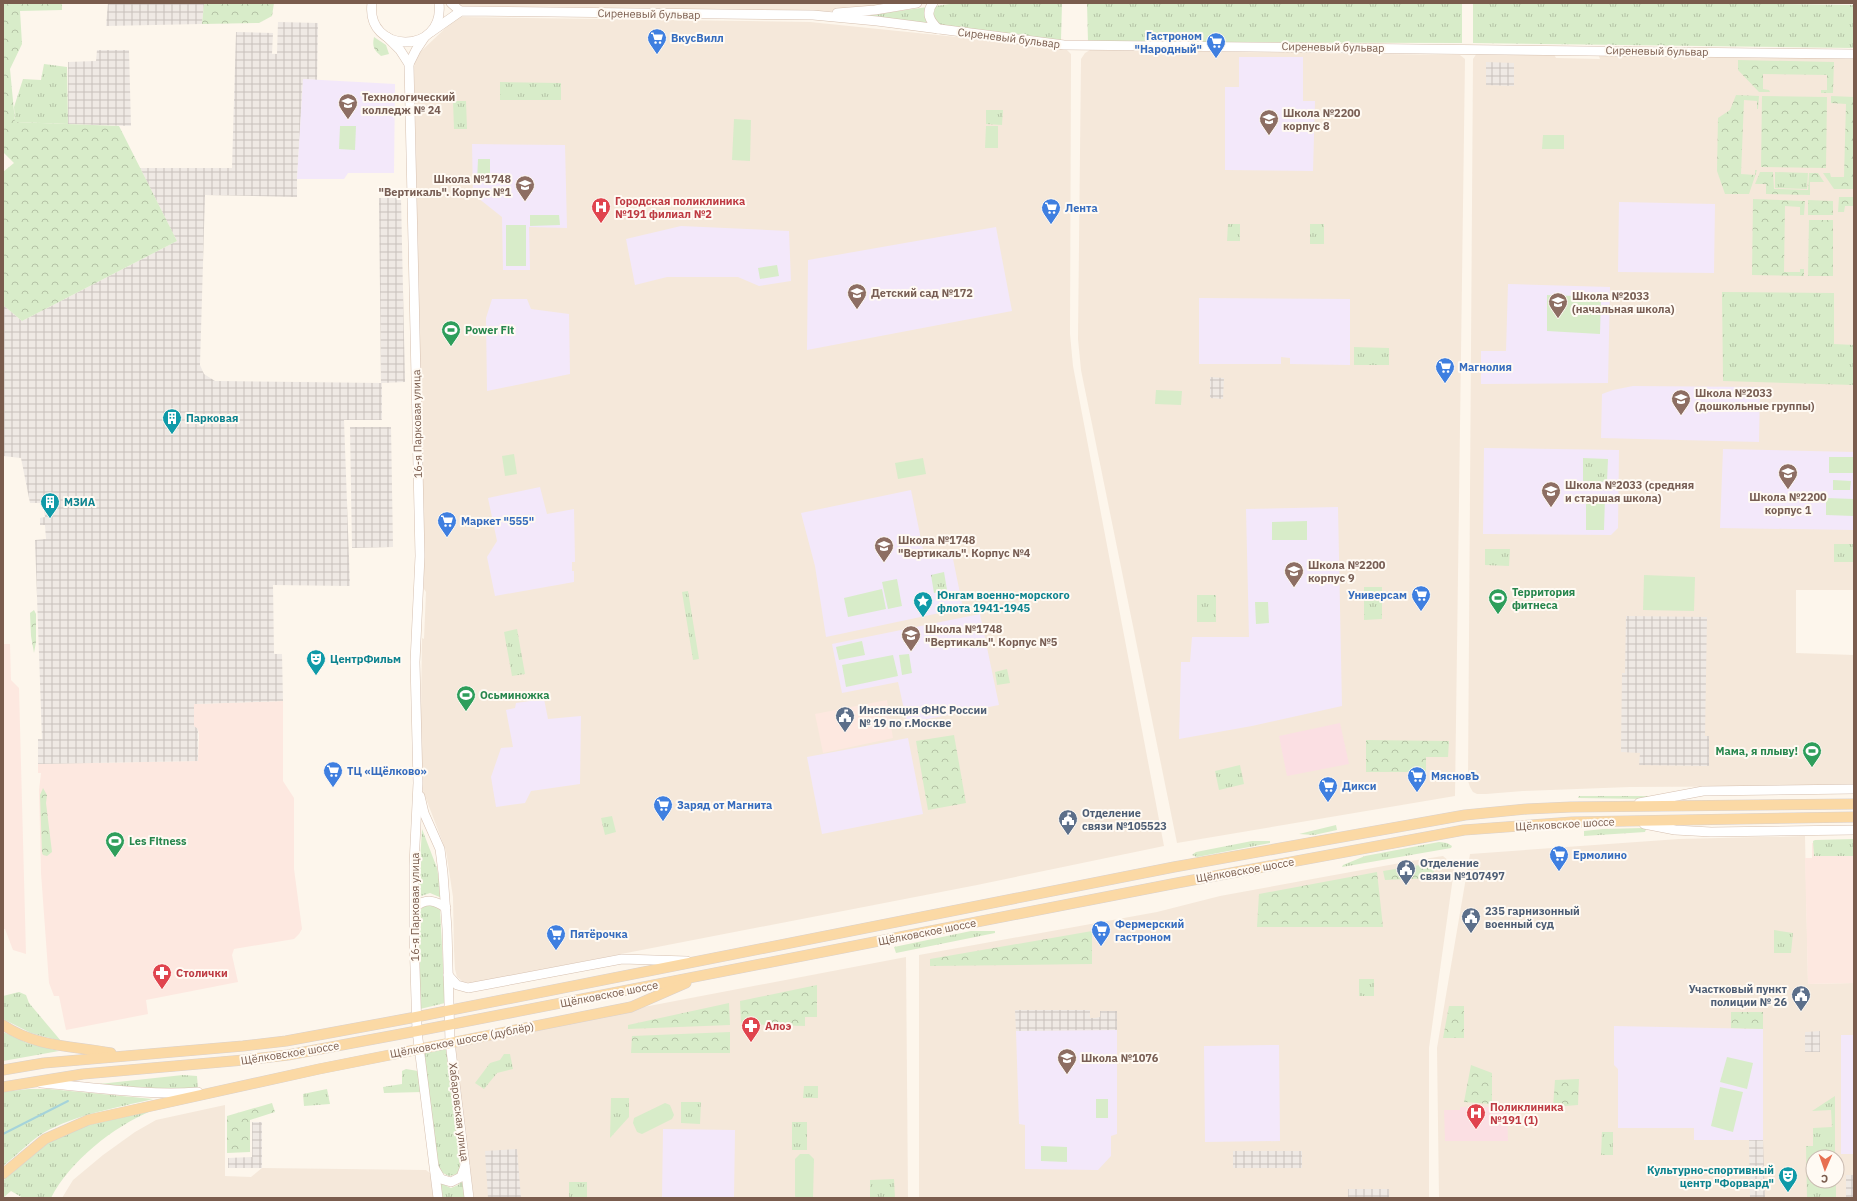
<svg xmlns="http://www.w3.org/2000/svg" width="1857" height="1201" font-family="'IBM Plex Sans',sans-serif">
  <style>
    .residential { fill: #f5e8da; fill-rule: evenodd }
    .commercial { fill: #fde8e0 }
    .industrial { fill: url(#industrial-grid) }
    .education { fill: #f3e8fa }
    .medical { fill: #fbdfe3 }
    .grass { fill: url(#grass-tufts) }
    .forest { fill: url(#forest-crowns) }
    .pitch { fill: #d8ecc9 }
    .lines { fill: none; stroke-linecap: round; stroke-linejoin: round }
    .stream { stroke: #a5d3da; stroke-width: 2 }
    .secondary-casing { stroke: #d6c0b0; stroke-width: 10 }
    .primary-casing { stroke: #dad1cd; stroke-width: 11 }
    .secondary { stroke: #fff; stroke-width: 9 }
    .primary { stroke: #fbd9a5; stroke-width: 10 }
    .labels { text-anchor: middle; stroke-width: 4; stroke-linejoin: round; paint-order: stroke }
    .street-label { font-size: 11px; fill: #7a5c4d; stroke: #fffaf3 }
    .shop-label { font-size: 11px; font-weight: bold; fill: #366cbe; stroke: #fffaf3; text-anchor: start }
    .education-label { font-size: 11px; font-weight: bold; fill: #785e54; stroke: #fffaf3; text-anchor: start }
    .health-label { font-size: 11px; font-weight: bold; fill: #be3a42; stroke: #fffaf3; text-anchor: start }
    .leisure-label { font-size: 11px; font-weight: bold; fill: #27864d; stroke: #fffaf3; text-anchor: start }
    .culture-label { font-size: 11px; font-weight: bold; fill: #0d838f; stroke: #fffaf3; text-anchor: start }
    .service-label { font-size: 11px; font-weight: bold; fill: #4e5e75; stroke: #fffaf3; text-anchor: start }
  </style>
  <defs>
    <pattern id="industrial-grid" width="8" height="8" patternUnits="userSpaceOnUse"><rect width="8" height="8" fill="#efe9e4"/><path d="M0 4h8M4 0v8" fill="none" stroke="#c7c0bb"/></pattern>
    <pattern id="grass-tufts" width="24" height="20" patternUnits="userSpaceOnUse"><rect width="24" height="20" fill="#d8ecc9"/><path d="M3 7l-1-3M5 7V3M7 7l1-3M15 17l-1-3M17 17v-4M19 17l1-3" fill="none" stroke="#b4c2a5"/></pattern>
    <pattern id="forest-crowns" width="20" height="18" patternUnits="userSpaceOnUse"><rect width="20" height="18" fill="#d8ecc9"/><path d="M2 6a3 3 0 1 1 6 0M12 15a3 3 0 1 1 6 0" fill="none" stroke="#b4c2a5"/></pattern>
  </defs>
  <rect width="100%" height="100%" fill="#fdf6ec"/>
  <g class="residential">
    <polygon points="456,3 903,3 870,8 821,12 459,8"/>
    <polygon points="460,17 810,22 1065,48 1071,54 1070,334 1073,366 1164,846 977,885 472,983 463,982 457,977 455,969 454,950 453,897 446,851 420,783 422,638 424,639 426,592 424,589 414,58 455,19"/>
    <polygon points="1090,50 1460,55 1465,59 1455,796 1177,843 1081,370 1078,339 1081,59 1085,53"/>
    <polygon points="1477,53 1554,54 1556,58 1600,59 1598,54 1854,58 1854,590 1796,590 1796,653 1854,655 1854,786 1630,787 1523,791 1486,794 1477,794 1473,792 1470,787 1468,781 1473,59"/>
    <path d="M1805 836 1808 984 1854 983V1198H1439L1437 1048 1470 854 1679 839ZM1813 1157H1837V1181H1813Z"/>
    <polygon points="1443,856 1450,862 1454,870 1429,1048 1429,1198 919,1198 919,955 1157,912 1220,896 1411,861"/>
    <polygon points="906,957 908,1198 474,1198 455,1043"/>
    <polygon points="225,1105 225,1176 251,1177 262,1168 426,1170 431,1174 434,1198 62,1198 73,1180 103,1155 135,1132 156,1120"/>
  </g>
  <g class="commercial">
    <polygon points="3,644 10,644 11,680 19,688 26,954 13,950 5,929 3,929"/>
    <polygon points="887,700 893,738 823,753 815,714"/>
    <polygon points="283,701 283,781 294,798 294,869 302,929 299,934 294,939 234,949 232,955 238,982 146,1000 148,1014 66,1030 59,996 54,996 49,983 41,873 39,790 41,773 38,773 38,764 198,761 199,735 198,729 193,726 194,704"/>
    <polygon points="1854,840 1854,983 1808,984 1805,858 1812,858 1812,843"/>
  </g>
  <g class="industrial">
    <polygon points="108,3 204,4 202,24 106,26"/>
    <polygon points="278,22 318,23 317,80 303,79 297,179 297,197 205,195 200,365 204,374 215,381 381,383 379,198 401,198 405,382 382,383 382,420 344,420 350,586 273,585 274,654 282,654 283,701 194,704 194,726 198,729 198,761 38,764 38,739 42,739 35,540 46,539 45,525 40,525 40,518 45,517 44,503 30,503 21,458 3,456 3,305 22,321 177,241 140,168 232,168 236,32 273,33 272,54 277,54"/>
    <polygon points="97,50 129,50 131,126 68,124 68,62 96,61"/>
    <polygon points="1486,62 1514,63 1514,86 1486,85"/>
    <polygon points="1210,377 1224,378 1223,399 1210,398"/>
    <polygon points="350,427 391,427 393,547 352,548"/>
    <polygon points="1626,616 1707,617 1705,736 1709,736 1709,766 1639,765 1640,753 1621,752 1622,673 1625,673"/>
    <polygon points="1015,1010 1090,1010 1090,1018 1095,1018 1100,1017 1100,1011 1117,1011 1117,1030 1016,1031"/>
    <polygon points="1820,1031 1820,1052 1805,1052 1805,1032"/>
    <polygon points="252,1122 262,1122 262,1168 228,1168 228,1158 252,1157"/>
    <polygon points="1749,1140 1763,1140 1765,1198 1750,1198"/>
    <polygon points="517,1149 521,1198 488,1198 485,1151"/>
    <rect x="1233" y="1151" width="69" height="17"/>
    <rect x="1846" y="1175" width="8" height="23"/>
    <rect x="1348" y="1189" width="41" height="9"/>
  </g>
  <g class="education">
    <polygon points="1239,57 1303,57 1303,101 1315,101 1313,171 1225,170 1225,87 1239,87"/>
    <polygon points="303,79 395,84 394,173 348,173 344,179 297,179"/>
    <polygon points="472,144 565,145 567,228 529,227 530,270 503,270 502,217 473,194"/>
    <polygon points="1619,202 1715,204 1714,273 1618,272"/>
    <polygon points="681,226 789,231 791,281 759,286 738,277 667,277 635,285 626,239"/>
    <polygon points="996,227 1012,311 807,350 808,260"/>
    <polygon points="1508,284 1610,287 1608,383 1481,384 1481,351 1506,351"/>
    <polygon points="1199,298 1350,299 1350,365 1290,364 1290,358 1281,357 1281,364 1199,364"/>
    <polygon points="492,299 527,299 531,309 569,314 570,374 487,391 486,318"/>
    <polygon points="1633,386 1760,387 1759,442 1601,438 1602,394 1613,390"/>
    <polygon points="1484,448 1619,450 1618,528 1611,535 1483,534"/>
    <polygon points="1723,449 1854,452 1854,530 1720,528"/>
    <polygon points="540,487 547,514 574,509 575,562 572,562 572,571 574,571 574,582 495,596 487,557 497,541 488,498"/>
    <polygon points="911,490 925,559 952,554 963,608 826,637 815,566 801,513"/>
    <polygon points="1338,507 1342,706 1252,726 1179,739 1181,662 1190,662 1192,637 1249,637 1246,509"/>
    <polygon points="980,614 999,705 907,723 898,682 842,693 832,644"/>
    <polygon points="544,699 548,719 581,716 580,784 531,791 525,803 496,807 491,777 501,748 513,747 506,710 515,708 516,703"/>
    <polygon points="908,738 923,814 822,834 807,757"/>
    <polygon points="1614,1026 1763,1029 1763,1140 1694,1140 1694,1128 1618,1128 1618,1069 1614,1065"/>
    <polygon points="1117,1030 1117,1134 1111,1136 1111,1156 1098,1170 1025,1169 1025,1125 1019,1124 1016,1031"/>
    <rect x="1841" y="1035" width="13" height="119"/>
    <polygon points="1279,1045 1280,1141 1205,1142 1204,1046"/>
    <polygon points="663,1129 735,1130 734,1198 662,1198"/>
  </g>
  <g class="medical">
    <polygon points="1340,723 1349,764 1287,776 1279,736"/>
    <polygon points="1460,1107 1507,1107 1508,1141 1445,1141 1444,1110 1460,1110"/>
  </g>
  <g class="grass">
    <polygon points="957,3 1062,3 1061,40 870,18 870,15"/>
    <polygon points="1087,3 1462,3 1462,43 1088,42"/>
    <polygon points="1473,3 1708,3 1854,5 1854,48 1473,43"/>
    <polygon points="44,64 67,67 68,124 15,122 14,107 23,79 41,80"/>
    <polygon points="500,82 561,83 561,100 500,100"/>
    <polygon points="453,101 466,101 467,129 454,129"/>
    <polygon points="986,110 1003,110 1002,125 986,124"/>
    <polygon points="1775,172 1808,173 1807,189 1775,188"/>
    <polygon points="1228,224 1240,224 1240,241 1227,241"/>
    <rect x="1310" y="224" width="14" height="20"/>
    <polygon points="1722,292 1834,293 1834,344 1854,345 1854,385 1723,381"/>
    <polygon points="1354,347 1389,348 1389,365 1354,365"/>
    <polygon points="1583,458 1608,459 1607,482 1583,481"/>
    <rect x="1834" y="544" width="20" height="18"/>
    <polygon points="1485,549 1510,549 1509,566 1485,565"/>
    <polygon points="944,572 947,590 934,593 931,575"/>
    <polygon points="1364,587 1382,587 1382,619 1364,620"/>
    <polygon points="688,591 699,659 693,660 682,592"/>
    <rect x="1197" y="595" width="19" height="27"/>
    <polygon points="517,629 525,674 512,676 504,632"/>
    <polygon points="1007,669 1010,683 997,685 995,672"/>
    <polygon points="1240,765 1244,784 1219,790 1215,771"/>
    <polygon points="1579,796 1659,796 1647,799 1578,798"/>
    <polygon points="612,816 616,832 605,835 601,818"/>
    <polygon points="1336,825 1337,830 1314,835 1299,834"/>
    <polygon points="1643,828 1646,829 1645,832 1584,836 1584,831 1603,829"/>
    <polygon points="422,829 437,868 442,898 430,893 418,897"/>
    <polygon points="1854,839 1854,856 1814,856 1813,841 1815,840"/>
    <polygon points="1252,841 1270,841 1270,843 1197,857 1192,855 1196,852"/>
    <polygon points="1439,842 1447,843 1452,846 1451,848 1342,867 1343,865 1365,856"/>
    <polygon points="428,905 440,908 445,1003 420,1009 419,912 423,907"/>
    <polygon points="1774,930 1793,933 1791,953 1774,953"/>
    <polygon points="971,931 995,931 995,933 896,953 894,947"/>
    <rect x="1359" y="979" width="15" height="17"/>
    <polygon points="19,992 26,995 29,1003 61,1041 31,1033 3,1019 3,996"/>
    <polygon points="3,1032 27,1043 59,1051 3,1061"/>
    <polygon points="446,1048 461,1169 457,1174 449,1176 439,1171 423,1052"/>
    <polygon points="504,1054 510,1054 513,1069 497,1073 484,1089 475,1083 490,1063 500,1060"/>
    <polygon points="406,1069 418,1071 421,1078 422,1092 384,1093 383,1087 402,1084 402,1071"/>
    <polygon points="183,1075 197,1076 198,1090 180,1091 99,1084"/>
    <polygon points="804,1086 818,1086 818,1098 803,1098"/>
    <path d="M29 1089H49L153 1099C116 1108 77 1114 43 1133 29 1142 16 1156 3 1166V1092Z"/>
    <polygon points="327,1089 330,1104 304,1106 303,1094"/>
    <polygon points="1835,1096 1835,1157 1813,1157 1813,1181 1836,1181 1836,1198 1807,1198 1806,1146 1813,1146 1813,1128 1832,1127 1831,1110 1812,1111"/>
    <polygon points="611,1098 629,1098 629,1117 610,1138"/>
    <polygon points="681,1102 701,1102 700,1124 681,1123"/>
    <path d="M151 1111C113 1127 70 1161 51 1198H23L11 1191 3 1198V1181L48 1143 69 1133 89 1125Z"/>
    <rect x="792" y="1122" width="15" height="28"/>
    <polygon points="1602,1132 1613,1132 1613,1155 1601,1155"/>
    <polygon points="894,1179 895,1198 870,1198 870,1180"/>
    <polygon points="463,1180 465,1198 442,1198 440,1183 451,1188 458,1185"/>
    <rect x="569" y="1182" width="18" height="16"/>
  </g>
  <g class="forest">
    <polygon points="3,3 62,3 62,10 20,11 22,44 10,69 15,122 119,126 177,241 22,321 3,305 3,172 14,163 3,152"/>
    <polygon points="177,3 274,3 272,16 259,23 202,24 204,4"/>
    <path d="M374 37 386 45 389 54 381 56C374 50 372 47 374 37Z"/>
    <polygon points="1738,60 1834,62 1833,93 1821,93 1821,90 1827,90 1827,75 1763,74 1763,89 1769,90 1770,92 1759,92 1738,70"/>
    <polygon points="1736,95 1759,96 1758,109 1757,109 1757,101 1744,100 1741,174 1755,175 1755,170 1757,170 1749,194 1725,194 1717,171 1718,118 1730,110"/>
    <polygon points="1762,96 1827,97 1826,168 1761,167"/>
    <polygon points="1831,96 1854,97 1854,189 1834,189 1823,173 1830,173 1831,177 1844,177 1846,104 1831,103"/>
    <polygon points="1760,172 1773,172 1774,189 1808,190 1809,173 1818,173 1824,182 1810,182 1810,195 1766,194 1766,184 1755,184"/>
    <polygon points="1839,197 1854,197 1854,206 1845,206 1844,212 1838,212"/>
    <polygon points="1753,199 1805,201 1804,215 1800,215 1800,207 1785,206 1784,272 1800,272 1800,269 1804,269 1804,276 1752,275"/>
    <polygon points="1808,200 1833,201 1833,215 1808,215"/>
    <polygon points="1809,220 1833,220 1833,276 1808,276"/>
    <polygon points="34,610 36,614 36,642 34,653 31,636 30,613"/>
    <polygon points="954,735 966,803 928,810 916,741"/>
    <polygon points="1366,740 1449,741 1448,757 1426,757 1426,772 1366,772"/>
    <polygon points="43,788 47,795 46,803 52,852 47,856 43,855 42,853 40,795"/>
    <polygon points="1432,863 1435,878 1385,880 1383,871"/>
    <polygon points="1377,872 1383,927 1257,927 1259,894"/>
    <polygon points="1092,931 1092,964 930,966 930,959"/>
    <polygon points="817,985 817,1017 805,1017 805,1026 741,1024 740,1001"/>
    <polygon points="729,1003 730,1025 628,1029 628,1025"/>
    <polygon points="1449,1006 1464,1006 1464,1038 1443,1038"/>
    <polygon points="1731,1012 1763,1012 1763,1029 1731,1028"/>
    <polygon points="730,1032 730,1053 631,1053 632,1036"/>
    <polygon points="1471,1065 1492,1073 1492,1104 1464,1102"/>
    <polygon points="1579,1079 1578,1105 1553,1107 1555,1080"/>
    <polygon points="272,1103 275,1112 250,1120 250,1152 227,1153 227,1116"/>
  </g>
  <g class="pitch">
    <polygon points="734,119 751,120 750,161 732,160"/>
    <polygon points="340,126 356,126 355,150 339,149"/>
    <polygon points="986,126 998,126 998,148 985,148"/>
    <polygon points="1543,135 1564,135 1564,149 1542,149"/>
    <polygon points="478,159 490,159 490,182 477,182"/>
    <polygon points="530,215 559,215 560,225 530,226"/>
    <rect x="506" y="225" width="20" height="41"/>
    <polygon points="777,265 779,276 760,279 758,268"/>
    <polygon points="1547,295 1601,297 1600,334 1547,331"/>
    <polygon points="1156,390 1182,391 1181,405 1155,404"/>
    <polygon points="514,454 517,474 505,476 502,456"/>
    <rect x="1829" y="457" width="24" height="16"/>
    <polygon points="923,458 926,474 898,479 895,463"/>
    <polygon points="1833,480 1851,481 1850,490 1833,490"/>
    <polygon points="1586,497 1605,497 1604,530 1586,530"/>
    <polygon points="1826,498 1854,499 1854,516 1826,515"/>
    <polygon points="1307,521 1307,540 1272,540 1272,522"/>
    <polygon points="1644,575 1695,577 1694,611 1643,610"/>
    <polygon points="897,579 902,606 888,609 882,582"/>
    <polygon points="882,589 886,609 848,617 844,598"/>
    <polygon points="1255,602 1268,602 1269,623 1256,624"/>
    <polygon points="862,641 865,655 839,660 836,647"/>
    <polygon points="909,654 912,673 902,675 899,655"/>
    <polygon points="893,655 898,676 846,687 842,665"/>
    <polygon points="1727,1057 1753,1063 1747,1089 1720,1082"/>
    <polygon points="1720,1087 1743,1092 1733,1132 1711,1126"/>
    <rect x="1096" y="1099" width="12" height="19"/>
    <polygon points="665,1103 670,1105 674,1115 672,1119 642,1134 637,1132 633,1123 634,1118"/>
    <polygon points="1041,1146 1067,1147 1067,1162 1041,1161"/>
    <polygon points="800,1154 809,1154 814,1159 813,1198 796,1198 795,1196 795,1159"/>
  </g>
  <g class="lines">
    <polyline class="stream" points="3,1134 68,1101"/>
    <defs>
      <g id="secondary">
        <path d="M372 3C365 54 445 56 439 3"/>
        <polyline points="451,3 460,11"/>
        <path d="M933 3C925 13 930 21 938 29"/>
        <polyline points="837,13 875,10 917,3"/>
        <polyline points="431,32 461,11 813,15 877,21 1064,45 1854,54"/>
        <polyline points="387,37 400,50 409,64 420,556 415,662 418,783 414,865 414,936 417,1031 438,1198"/>
        <polyline points="409,64 416,50 424,38"/>
        <polyline points="420,796 424,813 440,849 443,873 447,929 450,1042 469,1198"/>
        <polyline points="1639,803 1703,791 1854,789"/>
        <polyline points="1644,824 1675,830 1711,832 1854,830"/>
        <path d="M415 907C426 898 435 900 446 908"/>
        <polyline points="448,975 457,985 468,988 622,959 687,961"/>
        <path d="M41 1083C93 1087 145 1096 198 1092"/>
        <polyline points="435,1169 441,1179 451,1182 461,1177 465,1166"/>
      </g>
      <g id="primary">
        <path d="M3 1025C35 1047 74 1046 111 1053"/>
        <polyline points="3,1070 44,1063 243,1046 286,1041 416,1017 1174,867 1465,815 1527,809 1571,807 1854,804"/>
        <polyline points="3,1087 83,1074 244,1060 288,1055 417,1031 1177,883 1464,830 1572,822 1854,817"/>
        <polyline points="3,1174 45,1139 88,1120 319,1069 631,1007 686,983"/>
      </g>
    </defs>
    <use href="#secondary" class="secondary-casing"/>
    <use href="#primary" class="primary-casing"/>
    <use href="#secondary" class="secondary"/>
    <use href="#primary" class="primary"/>
  </g>
  <defs>
    <symbol id="supermarket-pin" viewBox="-11 -11 22 30"><path d="M0 17L-7.5 6A9.5 9.5 0 1 1 7.5 6Z" fill="#3f7fe0" stroke="#fffaf3"/><path d="M-6-5.5h2.5l.6 2H6L4.5 2H-2.5L-4.4-4H-6ZM-1.5 3.2a1.3 1.3 0 1 0 .1 0ZM3 3.2a1.3 1.3 0 1 0 .1 0Z" fill="#fff"/></symbol>
    <symbol id="university-pin" viewBox="-11 -11 22 30"><path d="M0 17L-7.5 6A9.5 9.5 0 1 1 7.5 6Z" fill="#8d6e63" stroke="#fffaf3"/><path d="M0-5L7-2L0 1L-7-2ZM-4 1L0 2.5L4 1V4Q0 6-4 4Z" fill="#fff"/></symbol>
    <symbol id="school-pin" viewBox="-11 -11 22 30"><path d="M0 17L-7.5 6A9.5 9.5 0 1 1 7.5 6Z" fill="#8d6e63" stroke="#fffaf3"/><path d="M0-5L7-2L0 1L-7-2ZM-4 1L0 2.5L4 1V4Q0 6-4 4Z" fill="#fff"/></symbol>
    <symbol id="hospital-pin" viewBox="-11 -11 22 30"><path d="M0 17L-7.5 6A9.5 9.5 0 1 1 7.5 6Z" fill="#e0444e" stroke="#fffaf3"/><path d="M-5-5h3v3.5h4V-5h3V5h-3V1.5h-4V5h-3Z" fill="#fff"/></symbol>
    <symbol id="stadium-pin" viewBox="-11 -11 22 30"><path d="M0 17L-7.5 6A9.5 9.5 0 1 1 7.5 6Z" fill="#2e9e5b" stroke="#fffaf3"/><path d="M0-5a6.5 5 0 1 0 0 10a6.5 5 0 1 0 0-10ZM-3.5-1.8h7v3.6h-7Z" fill="#fff"/></symbol>
    <symbol id="building-pin" viewBox="-11 -11 22 30"><path d="M0 17L-7.5 6A9.5 9.5 0 1 1 7.5 6Z" fill="#0f9aa8" stroke="#fffaf3"/><path d="M-4-6H4V6H1V3H-1V6H-4ZM-2.5-4.3h1.7v1.8h-1.7ZM.8-4.3h1.7v1.8H.8ZM-2.5-1h1.7V.8h-1.7ZM.8-1h1.7V.8H.8Z" fill="#fff"/></symbol>
    <symbol id="sight-pin" viewBox="-11 -11 22 30"><path d="M0 17L-7.5 6A9.5 9.5 0 1 1 7.5 6Z" fill="#0f9aa8" stroke="#fffaf3"/><path d="M0-6L1.8-2.2L6-1.7L2.9 1.2L3.7 5.4L0 3.3L-3.7 5.4L-2.9 1.2L-6-1.7L-1.8-2.2Z" fill="#fff"/></symbol>
    <symbol id="theatre-pin" viewBox="-11 -11 22 30"><path d="M0 17L-7.5 6A9.5 9.5 0 1 1 7.5 6Z" fill="#0f9aa8" stroke="#fffaf3"/><path d="M-5-5.5Q0-4 5-5.5V0Q5 5 0 6Q-5 5-5 0ZM-3.3-2.5H-1v1.5H-3.3ZM1-2.5H3.3v1.5H1ZM-2.8 1Q0 5.5 2.8 1Z" fill="#fff"/></symbol>
    <symbol id="civic-pin" viewBox="-11 -11 22 30"><path d="M0 17L-7.5 6A9.5 9.5 0 1 1 7.5 6Z" fill="#5c6f8a" stroke="#fffaf3"/><path d="M-.6-6.5H3V-4.5H.6V-3L4-1V1h2V6H-6V1h2V-1L-.6-3ZM-1.2 2.5V6h2.4V2.5Z" fill="#fff"/></symbol>
    <symbol id="pharmacy-pin" viewBox="-11 -11 22 30"><path d="M0 17L-7.5 6A9.5 9.5 0 1 1 7.5 6Z" fill="#e0444e" stroke="#fffaf3"/><path d="M-2-6h4v4h4v4h-4v4h-4v-4h-4v-4h4Z" fill="#fff"/></symbol>
  </defs>
  <g fill-rule="evenodd">
    <use href="#supermarket-pin" x="646" y="27" width="22" height="30"/>
    <use href="#supermarket-pin" x="1205" y="31" width="22" height="30"/>
    <use href="#university-pin" x="337" y="92" width="22" height="30"/>
    <use href="#school-pin" x="1258" y="108" width="22" height="30"/>
    <use href="#school-pin" x="514" y="174" width="22" height="30"/>
    <use href="#hospital-pin" x="590" y="196" width="22" height="30"/>
    <use href="#supermarket-pin" x="1040" y="197" width="22" height="30"/>
    <use href="#school-pin" x="846" y="282" width="22" height="30"/>
    <use href="#school-pin" x="1547" y="291" width="22" height="30"/>
    <use href="#stadium-pin" x="440" y="319" width="22" height="30"/>
    <use href="#supermarket-pin" x="1434" y="356" width="22" height="30"/>
    <use href="#school-pin" x="1670" y="388" width="22" height="30"/>
    <use href="#building-pin" x="161" y="407" width="22" height="30"/>
    <use href="#school-pin" x="1777" y="462" width="22" height="30"/>
    <use href="#school-pin" x="1540" y="480" width="22" height="30"/>
    <use href="#building-pin" x="39" y="491" width="22" height="30"/>
    <use href="#supermarket-pin" x="436" y="510" width="22" height="30"/>
    <use href="#school-pin" x="873" y="535" width="22" height="30"/>
    <use href="#school-pin" x="1283" y="560" width="22" height="30"/>
    <use href="#supermarket-pin" x="1410" y="584" width="22" height="30"/>
    <use href="#stadium-pin" x="1487" y="587" width="22" height="30"/>
    <use href="#sight-pin" x="912" y="590" width="22" height="30"/>
    <use href="#school-pin" x="900" y="624" width="22" height="30"/>
    <use href="#theatre-pin" x="305" y="648" width="22" height="30"/>
    <use href="#stadium-pin" x="455" y="684" width="22" height="30"/>
    <use href="#civic-pin" x="834" y="705" width="22" height="30"/>
    <use href="#stadium-pin" x="1801" y="740" width="22" height="30"/>
    <use href="#supermarket-pin" x="322" y="760" width="22" height="30"/>
    <use href="#supermarket-pin" x="1406" y="765" width="22" height="30"/>
    <use href="#supermarket-pin" x="1317" y="775" width="22" height="30"/>
    <use href="#supermarket-pin" x="652" y="794" width="22" height="30"/>
    <use href="#civic-pin" x="1057" y="808" width="22" height="30"/>
    <use href="#stadium-pin" x="104" y="830" width="22" height="30"/>
    <use href="#supermarket-pin" x="1548" y="844" width="22" height="30"/>
    <use href="#civic-pin" x="1395" y="858" width="22" height="30"/>
    <use href="#civic-pin" x="1460" y="906" width="22" height="30"/>
    <use href="#supermarket-pin" x="1090" y="919" width="22" height="30"/>
    <use href="#supermarket-pin" x="545" y="923" width="22" height="30"/>
    <use href="#pharmacy-pin" x="151" y="962" width="22" height="30"/>
    <use href="#civic-pin" x="1790" y="984" width="22" height="30"/>
    <use href="#pharmacy-pin" x="740" y="1015" width="22" height="30"/>
    <use href="#school-pin" x="1056" y="1047" width="22" height="30"/>
    <use href="#hospital-pin" x="1465" y="1102" width="22" height="30"/>
    <use href="#theatre-pin" x="1777" y="1165" width="22" height="30"/>
  </g>
  <g class="labels">
    <g class="street-label">
      <text transform="translate(649 14) rotate(1)" y="4">Сиреневый бульвар</text>
      <text transform="translate(1009 38) rotate(7)" y="4">Сиреневый бульвар</text>
      <text transform="translate(1333 47) rotate(1)" y="4">Сиреневый бульвар</text>
      <text transform="translate(1657 51) rotate(1)" y="4">Сиреневый бульвар</text>
      <text transform="translate(417 424) rotate(-91)" y="4">16-я Парковая улица</text>
      <text transform="translate(1565 824) rotate(-3)" y="4">Щёлковское шоссе</text>
      <text transform="translate(1245 870) rotate(-10)" y="4">Щёлковское шоссе</text>
      <text transform="translate(415 907) rotate(-90)" y="4">16-я Парковая улица</text>
      <text transform="translate(927 932) rotate(-11)" y="4">Щёлковское шоссе</text>
      <text transform="translate(609 994) rotate(-11)" y="4">Щёлковское шоссе</text>
      <text transform="translate(462 1040) rotate(-11)" y="4">Щёлковское шоссе (дублёр)</text>
      <text transform="translate(290 1053) rotate(-9)" y="4">Щёлковское шоссе</text>
      <text transform="translate(459 1112) rotate(83)" y="4">Хабаровская улица</text>
    </g>
    <g class="shop-label">
      <text x="1202" y="40" text-anchor="end">Гастроном<tspan x="1202" dy="13">"Народный"</tspan></text>
      <text x="671" y="42">ВкусВилл</text>
      <text x="1065" y="212">Лента</text>
      <text x="1459" y="371">Магнолия</text>
      <text x="461" y="525">Маркет "555"</text>
      <text x="1407" y="599" text-anchor="end">Универсам</text>
      <text x="347" y="775">ТЦ «Щёлково»</text>
      <text x="1431" y="780">МясновЪ</text>
      <text x="1342" y="790">Дикси</text>
      <text x="677" y="809">Заряд от Магнита</text>
      <text x="1573" y="859">Ермолино</text>
      <text x="1115" y="928">Фермерский<tspan x="1115" dy="13">гастроном</tspan></text>
      <text x="570" y="938">Пятёрочка</text>
    </g>
    <g class="education-label">
      <text x="362" y="101">Технологический<tspan x="362" dy="13">колледж № 24</tspan></text>
      <text x="1283" y="117">Школа №2200<tspan x="1283" dy="13">корпус 8</tspan></text>
      <text x="511" y="183" text-anchor="end">Школа №1748<tspan x="511" dy="13">"Вертикаль". Корпус №1</tspan></text>
      <text x="871" y="297">Детский сад №172</text>
      <text x="1572" y="300">Школа №2033<tspan x="1572" dy="13">(начальная школа)</tspan></text>
      <text x="1695" y="397">Школа №2033<tspan x="1695" dy="13">(дошкольные группы)</tspan></text>
      <text x="1565" y="489">Школа №2033 (средняя<tspan x="1565" dy="13">и старшая школа)</tspan></text>
      <text x="1788" y="501" text-anchor="middle">Школа №2200<tspan x="1788" dy="13">корпус 1</tspan></text>
      <text x="898" y="544">Школа №1748<tspan x="898" dy="13">"Вертикаль". Корпус №4</tspan></text>
      <text x="1308" y="569">Школа №2200<tspan x="1308" dy="13">корпус 9</tspan></text>
      <text x="925" y="633">Школа №1748<tspan x="925" dy="13">"Вертикаль". Корпус №5</tspan></text>
      <text x="1081" y="1062">Школа №1076</text>
    </g>
    <g class="health-label">
      <text x="615" y="205">Городская поликлиника<tspan x="615" dy="13">№191 филиал №2</tspan></text>
      <text x="176" y="977">Столички</text>
      <text x="765" y="1030">Алоэ</text>
      <text x="1490" y="1111">Поликлиника<tspan x="1490" dy="13">№191 (1)</tspan></text>
    </g>
    <g class="leisure-label">
      <text x="465" y="334">Power Fit</text>
      <text x="1512" y="596">Территория<tspan x="1512" dy="13">фитнеса</tspan></text>
      <text x="480" y="699">Осьминожка</text>
      <text x="1798" y="755" text-anchor="end">Мама, я плыву!</text>
      <text x="129" y="845">Les Fitness</text>
    </g>
    <g class="culture-label">
      <text x="186" y="422">Парковая</text>
      <text x="64" y="506">МЗИА</text>
      <text x="937" y="599">Юнгам военно-морского<tspan x="937" dy="13">флота 1941-1945</tspan></text>
      <text x="330" y="663">ЦентрФильм</text>
      <text x="1774" y="1174" text-anchor="end">Культурно-спортивный<tspan x="1774" dy="13">центр "Форвард"</tspan></text>
    </g>
    <g class="service-label">
      <text x="859" y="714">Инспекция ФНС России<tspan x="859" dy="13">№ 19 по г.Москве</tspan></text>
      <text x="1082" y="817">Отделение<tspan x="1082" dy="13">связи №105523</tspan></text>
      <text x="1420" y="867">Отделение<tspan x="1420" dy="13">связи №107497</tspan></text>
      <text x="1485" y="915">235 гарнизонный<tspan x="1485" dy="13">военный суд</tspan></text>
      <text x="1787" y="993" text-anchor="end">Участковый пункт<tspan x="1787" dy="13">полиции № 26</tspan></text>
    </g>
  </g>
  <rect width="1857" height="1201" fill="none" stroke="#7a5c4d" stroke-width="8"/>
  <g transform="translate(1825 1169) rotate(182)"><circle r="19" fill="#fffaf3" stroke="#cabbb1"/>
  <path d="M0-3L7 15L0 10L-7 15Z" fill="#e76f51"/>
  <text y="-6" font-size="11" font-weight="bold" text-anchor="middle" fill="#7a5c4d">С</text>
  </g>
</svg>
